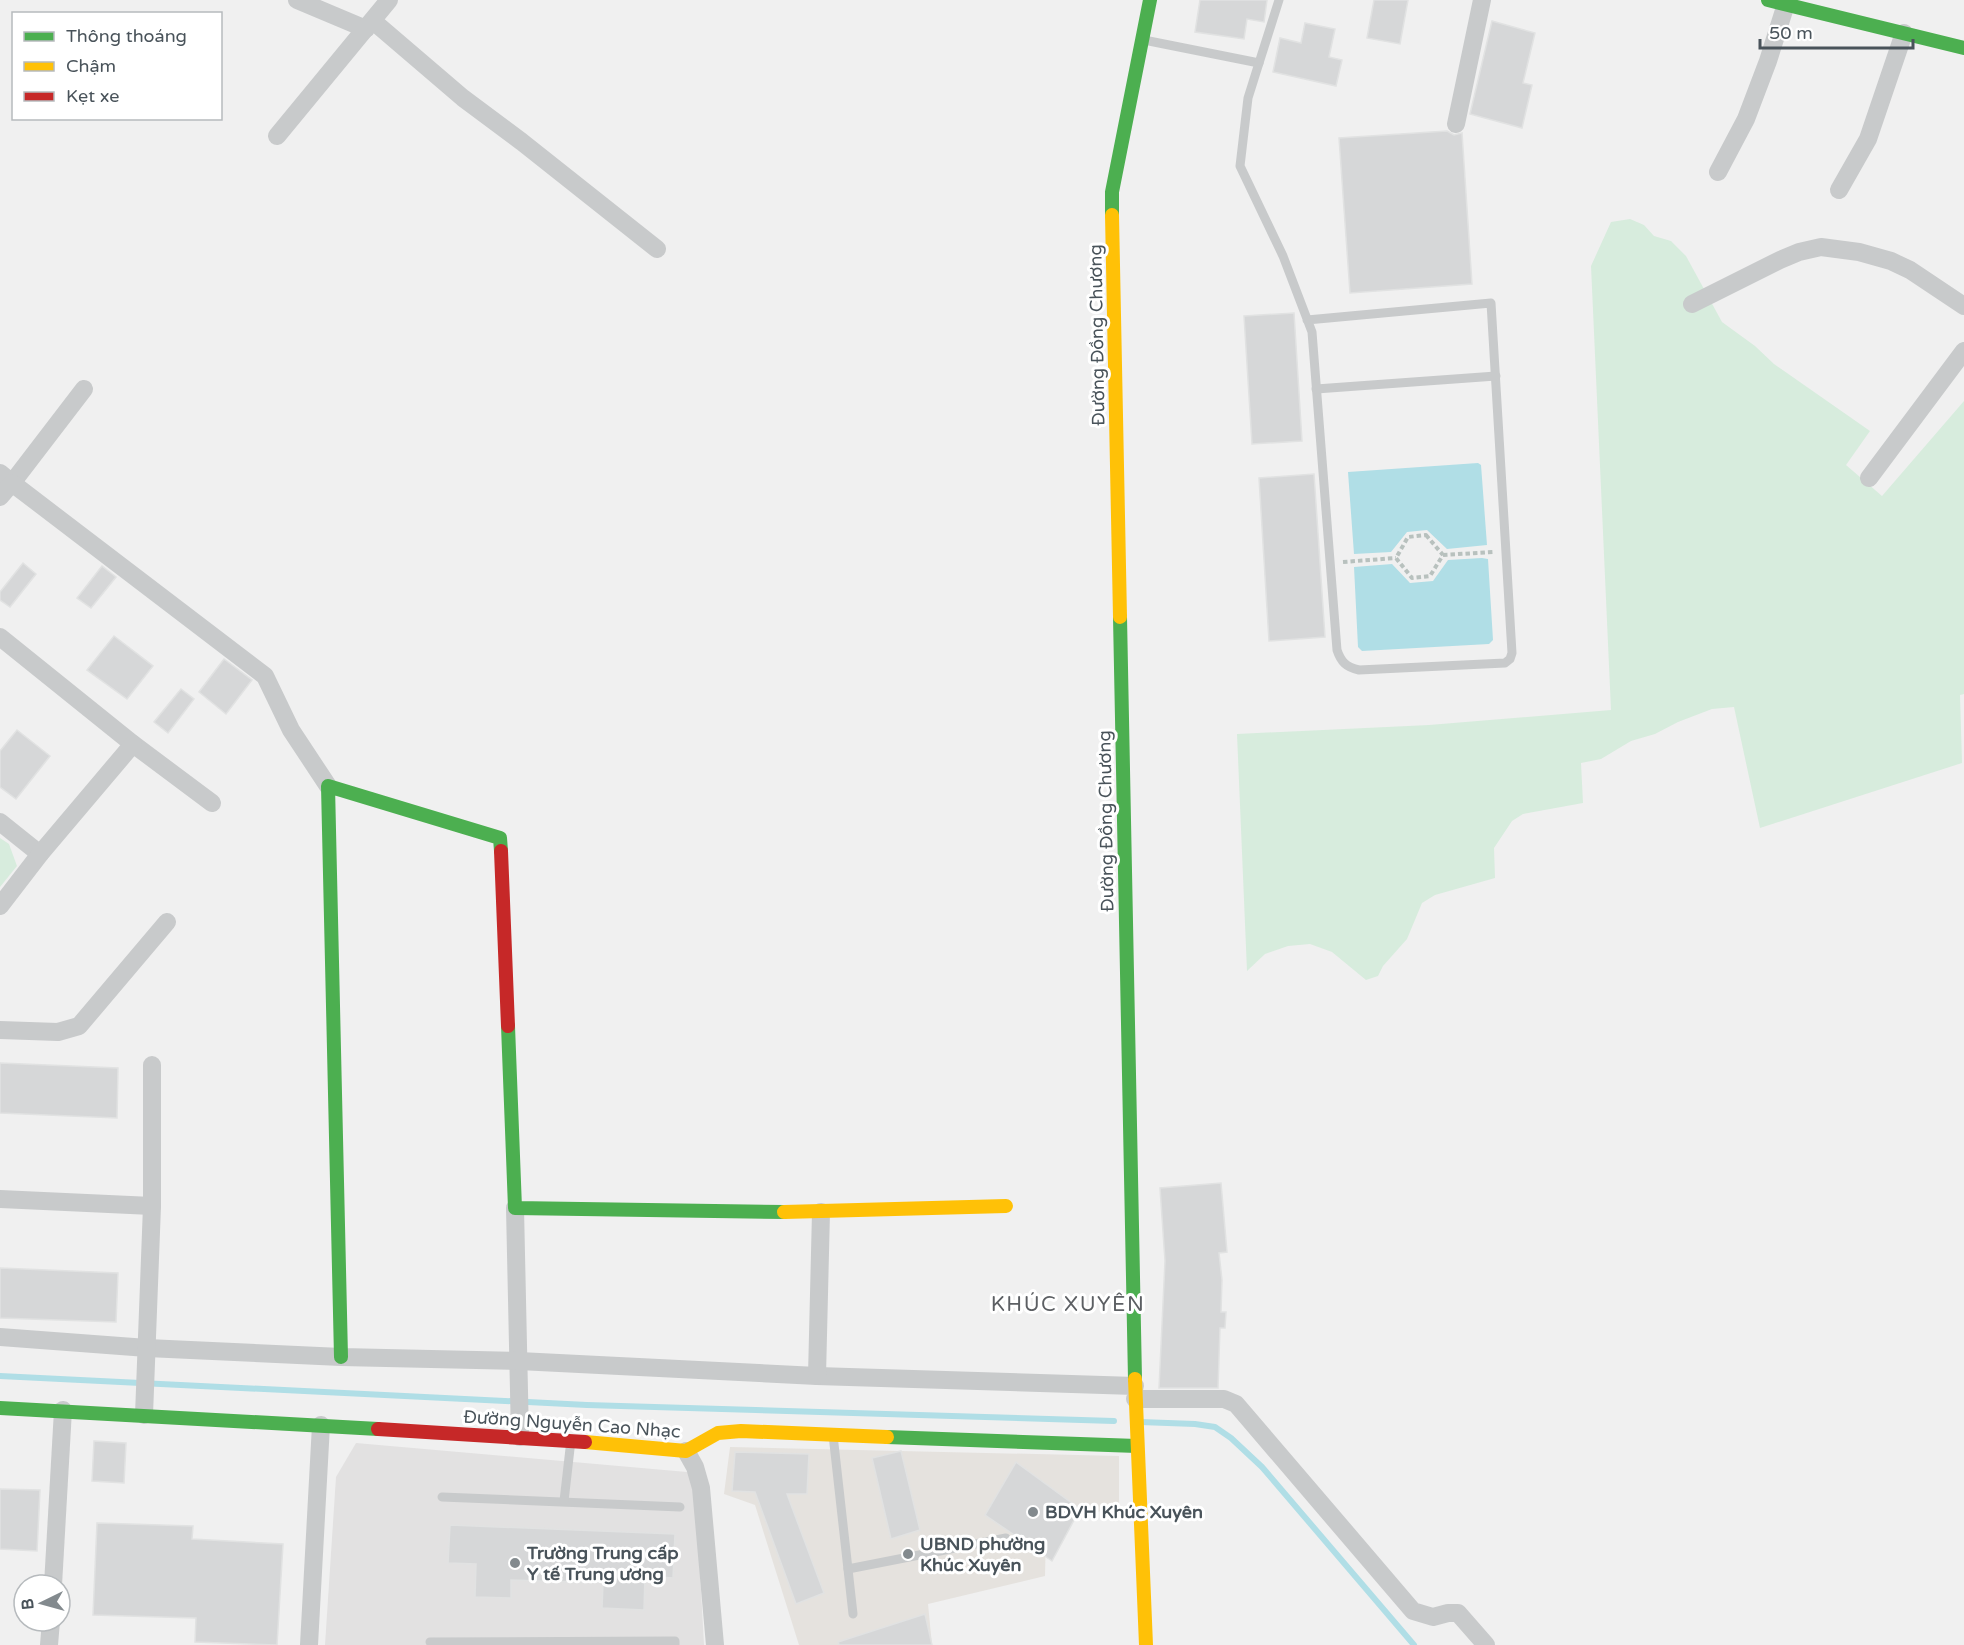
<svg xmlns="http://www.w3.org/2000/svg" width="1964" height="1645" font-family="'Varela Round',sans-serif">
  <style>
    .commercial { fill: #e5e2de }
    .education { fill: #e2e1e1 }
    .green { fill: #d7ecdd }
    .water { fill: #b0dee6 }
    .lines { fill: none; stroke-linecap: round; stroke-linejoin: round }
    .stream { stroke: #b0dee6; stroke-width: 6 }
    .building { fill: #d6d7d8; stroke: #e1e2e2; stroke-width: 1.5 }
    .path { stroke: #b8c1be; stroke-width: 4; stroke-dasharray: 4.5 3; stroke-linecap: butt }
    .lane { stroke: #c8cacb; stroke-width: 9 }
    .street { stroke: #c8cacb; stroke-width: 18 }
    .fast { stroke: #4caf50; stroke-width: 14 }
    .slow { stroke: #ffc107; stroke-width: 14 }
    .jam { stroke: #c62828; stroke-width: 14 }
    .poi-dot { fill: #838a8e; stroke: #fff; stroke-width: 2 }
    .labels { text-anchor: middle; stroke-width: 6; stroke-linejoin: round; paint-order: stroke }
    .street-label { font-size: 18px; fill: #49535a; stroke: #fff }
    .poi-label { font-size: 18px; font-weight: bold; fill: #49535a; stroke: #fff; text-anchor: start }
    .quarter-label { font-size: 21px; letter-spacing: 1.5px; fill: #5c5f63; stroke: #fff }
  </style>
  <rect width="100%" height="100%" fill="#f0f0f0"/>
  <polygon class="commercial" points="730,1447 1119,1456 1119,1504 1046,1532 1045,1576 928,1604 932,1645 799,1645 755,1505 724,1494"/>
  <polygon class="education" points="356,1443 687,1472 695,1481 704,1645 325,1645 336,1477"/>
  <g class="green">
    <polygon points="1630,219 1644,225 1654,236 1671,241 1686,256 1722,322 1755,346 1774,364 1870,431 1846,465 1882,496 1964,401 1964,694 1960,695 1962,763 1760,828 1734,707 1712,709 1678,722 1655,734 1631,741 1601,759 1581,763 1583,803 1523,814 1512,821 1494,848 1495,878 1435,895 1422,903 1407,939 1383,966 1378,976 1366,980 1332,952 1310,944 1288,946 1265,954 1247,971 1237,734 1429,725 1611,710 1591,266 1611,222"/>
    <polygon points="0,838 9,844 17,866 0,887"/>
  </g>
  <g class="water">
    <polygon points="1478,463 1481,465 1487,545 1447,549 1427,530 1407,532 1391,552 1354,554 1348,472"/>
    <polygon points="1482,558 1488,559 1493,640 1489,644 1362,651 1358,647 1354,567 1392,564 1410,583 1433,581 1448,560"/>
  </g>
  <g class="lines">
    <g class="stream">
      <polyline points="0,1376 587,1405 1114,1421"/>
      <polyline points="1140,1422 1195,1424 1215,1427 1231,1438 1262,1467 1414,1645"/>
    </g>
  </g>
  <g class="building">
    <polygon points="1200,0 1267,0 1264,22 1247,19 1244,39 1195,32"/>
    <polygon points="1374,0 1408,0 1400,44 1367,38"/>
    <polygon points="1492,21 1535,33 1523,83 1532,85 1522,128 1470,114"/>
    <polygon points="1305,23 1335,29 1329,57 1342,60 1336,86 1273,72 1280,38 1301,43"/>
    <polygon points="1447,131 1454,135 1462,133 1472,284 1350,293 1339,138"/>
    <polygon points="1294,313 1302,441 1252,444 1244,316"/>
    <polygon points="1314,474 1325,637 1269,641 1259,478"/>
    <polygon points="23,563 36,574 10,607 0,600 0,592"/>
    <polygon points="102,566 116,577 91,608 77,598"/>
    <polygon points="114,636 153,666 127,699 87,670"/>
    <polygon points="224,659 252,680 226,714 199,692"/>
    <polygon points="181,689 194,699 168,733 154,722"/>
    <polygon points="17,730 50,756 16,799 0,787 0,751"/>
    <polygon points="0,1063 118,1068 117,1118 0,1113"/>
    <polygon points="1221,1183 1227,1252 1219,1253 1222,1280 1221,1312 1226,1312 1225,1328 1220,1328 1218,1388 1159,1388 1165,1261 1160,1188"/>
    <polygon points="0,1268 118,1273 116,1322 0,1318"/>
    <polygon points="94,1441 126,1443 124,1483 92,1481"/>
    <polygon points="901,1451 920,1530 891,1539 872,1458"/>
    <polygon points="735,1452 809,1454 807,1494 787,1494 824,1593 796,1604 755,1492 732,1491"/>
    <polygon points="1016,1462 1080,1509 1052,1561 985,1515"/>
    <polygon points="0,1489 40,1490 37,1551 0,1549"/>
    <polygon points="97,1523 193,1526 192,1539 283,1544 277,1645 195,1642 196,1618 93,1615"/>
    <polygon points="450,1525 675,1534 673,1578 645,1576 644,1610 602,1608 603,1583 511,1580 511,1598 475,1597 476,1564 448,1563"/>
    <polygon points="925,1614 932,1645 839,1645 838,1642"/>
  </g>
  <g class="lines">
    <g class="path">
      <polygon points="1426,535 1443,555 1430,576 1412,578 1396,558 1408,537"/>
      <polyline points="1443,555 1493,552"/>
      <polyline points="1343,562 1396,558"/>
    </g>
    <g class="lane">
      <polyline points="1144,40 1259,63 1279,0"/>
      <path d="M1259 63 1248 98 1240 166 1283 256 1312 332 1337 650C1341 662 1346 667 1359 670L1505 663 1510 659 1512 653 1491 303 1307 320"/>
      <polyline points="1316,389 1496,376"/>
      <polyline points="833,1435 853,1614"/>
      <polyline points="442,1497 680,1507"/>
      <polyline points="564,1501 571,1440"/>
      <polyline points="848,1569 1006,1538"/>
      <polyline points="430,1642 675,1641 675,1645"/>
    </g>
    <g class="street">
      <polyline points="297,0 366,29"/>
      <polyline points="373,21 463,98 522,142 657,249"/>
      <polyline points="1456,124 1482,0"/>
      <polyline points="277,136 389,0"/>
      <polyline points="1718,172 1746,119 1768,61 1786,4"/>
      <polyline points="1839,190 1868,139 1904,33"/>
      <polyline points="1692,304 1780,260 1799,252 1821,247 1859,252 1891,261 1910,270 1964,306"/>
      <polyline points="0,473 12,483 84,389"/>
      <polyline points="1869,478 1964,351"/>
      <polyline points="0,497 12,483 265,676 291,730 328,786"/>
      <polyline points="0,637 133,744 212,803"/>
      <polyline points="0,822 40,854"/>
      <polyline points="0,906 40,854 133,744"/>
      <polyline points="0,1030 58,1032 79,1026 167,922"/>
      <polyline points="0,1199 152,1206"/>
      <polyline points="515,1208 520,1437"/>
      <polyline points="0,1337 147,1348 341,1357 519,1361 817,1376 1135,1386"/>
      <polyline points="817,1376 821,1212"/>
      <polyline points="1135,1399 1224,1399 1236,1404 1413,1611 1433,1617 1448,1613 1458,1613 1486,1645"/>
      <polyline points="144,1415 152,1206 152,1065"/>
      <polyline points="686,1451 695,1467 701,1488 715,1645"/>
      <polyline points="53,1585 63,1410"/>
      <polyline points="49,1645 51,1621"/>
      <polyline points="309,1645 321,1425"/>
    </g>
    <g class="fast">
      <polyline points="1768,0 1964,48"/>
      <polyline points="1112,215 1112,192 1150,0"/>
      <polyline points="1120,617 1135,1379"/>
      <polyline points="508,1026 515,1208 784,1212"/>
      <polyline points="341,1357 328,786 500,838 501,851"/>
      <polyline points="0,1408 378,1429"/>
      <polyline points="887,1437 1137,1446"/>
    </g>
    <g class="slow">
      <polyline points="1112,215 1120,617"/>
      <polyline points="784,1212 1006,1206"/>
      <polyline points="1135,1379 1146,1645"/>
      <polyline points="585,1442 686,1451 718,1433 741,1431 887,1437"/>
    </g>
    <g class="jam">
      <polyline points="501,851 508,1026"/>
      <polyline points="378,1429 585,1442"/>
    </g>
  </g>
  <g class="poi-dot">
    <circle cx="1033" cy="1512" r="6"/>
    <circle cx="908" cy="1554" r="6"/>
    <circle cx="515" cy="1563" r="6"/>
  </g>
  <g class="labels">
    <g class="street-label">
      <text transform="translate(1097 335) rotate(-91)" y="6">Đường Đồng Chương</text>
      <text transform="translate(1106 821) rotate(-91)" y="6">Đường Đồng Chương</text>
      <text transform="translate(572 1424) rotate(4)" y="6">Đường Nguyễn Cao Nhạc</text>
    </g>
    <g class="poi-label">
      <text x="1045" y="1518">BDVH Khúc Xuyên</text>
      <text x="920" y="1550">UBND phường<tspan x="920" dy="21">Khúc Xuyên</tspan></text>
      <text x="527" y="1559">Trường Trung cấp<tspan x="527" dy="21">Y tế Trung ương</tspan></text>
    </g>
    <g class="quarter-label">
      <text x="1068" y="1311">KHÚC XUYÊN</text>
    </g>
  </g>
  <rect x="12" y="12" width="210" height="108" fill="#ffffff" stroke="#b6babd" stroke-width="1.5"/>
  <rect x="24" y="32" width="30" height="9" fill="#4caf50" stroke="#b6babd" stroke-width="1.5"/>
  <text x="66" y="42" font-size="18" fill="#49535a">Thông thoáng</text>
  <rect x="24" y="62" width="30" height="9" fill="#ffc107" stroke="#b6babd" stroke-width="1.5"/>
  <text x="66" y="72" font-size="18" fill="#49535a">Chậm</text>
  <rect x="24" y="92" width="30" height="9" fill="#c62828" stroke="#b6babd" stroke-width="1.5"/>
  <text x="66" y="102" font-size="18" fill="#49535a">Kẹt xe</text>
  <g transform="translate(42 1603) rotate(265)"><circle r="28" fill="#ffffff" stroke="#b6babd" stroke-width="1.5"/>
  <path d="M0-4.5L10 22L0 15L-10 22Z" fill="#838a8e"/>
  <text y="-9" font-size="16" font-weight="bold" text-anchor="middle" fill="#49535a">B</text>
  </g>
  <path d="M1760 39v9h153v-9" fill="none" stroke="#49535a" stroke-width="3"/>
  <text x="1769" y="39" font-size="18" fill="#49535a" stroke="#ffffff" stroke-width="4.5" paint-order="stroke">50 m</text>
</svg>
